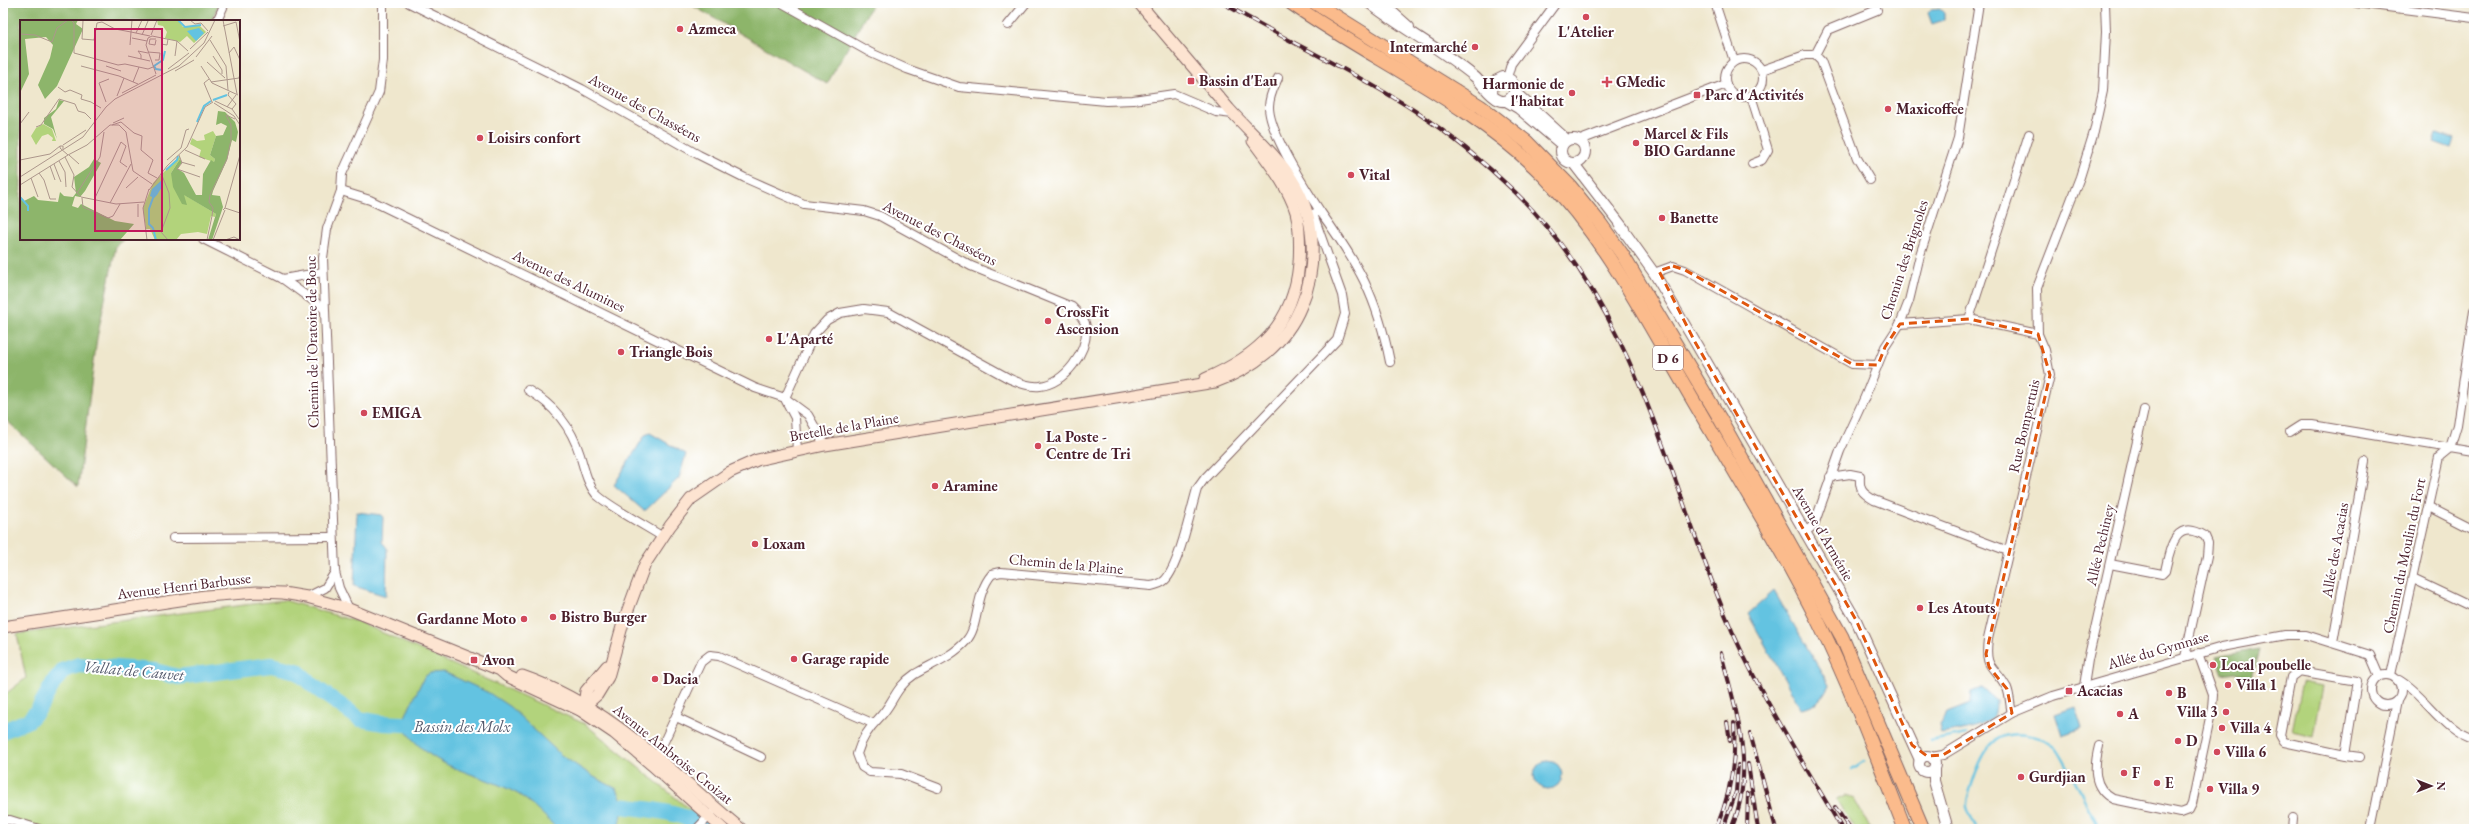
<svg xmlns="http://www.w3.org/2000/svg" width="2477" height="832" font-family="'EB Garamond',serif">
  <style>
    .green { fill: #b2d37b; stroke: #7e7953 }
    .forest { fill: #8db56b; stroke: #6c6a4b }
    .water { fill: #63c3e1; stroke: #567186 }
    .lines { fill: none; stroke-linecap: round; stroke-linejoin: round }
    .stream { stroke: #63c3e1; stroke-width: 2.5 }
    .river { stroke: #63c3e1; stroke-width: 16 }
    .minor-casing { stroke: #846564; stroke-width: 10 }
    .tertiary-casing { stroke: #846564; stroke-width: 12 }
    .secondary-casing { stroke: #846564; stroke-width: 13 }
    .trunk-casing { stroke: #846564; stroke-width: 15 }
    .minor { stroke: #fff; stroke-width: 8 }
    .tertiary { stroke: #fff; stroke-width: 10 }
    .secondary { stroke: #fde4d1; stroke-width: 11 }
    .trunk { stroke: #fbbb8c; stroke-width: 13 }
    .rail-casing { stroke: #4a1f2b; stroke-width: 4 }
    .rail { stroke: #fff; stroke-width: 2.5; stroke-dasharray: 8; stroke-linecap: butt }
    .marked { fill: none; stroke: #e0560e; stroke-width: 3; stroke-dasharray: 8 5; stroke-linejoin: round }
    .poi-dot { fill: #d1495b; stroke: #fff; stroke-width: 1.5 }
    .labels { text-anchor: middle; stroke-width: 4; stroke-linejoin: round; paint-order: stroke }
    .shield { fill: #fff; stroke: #80626b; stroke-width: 1 }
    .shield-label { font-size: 14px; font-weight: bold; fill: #4a1f2b }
    .poi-label { font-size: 15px; font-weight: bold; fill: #4a1f2b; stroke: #fff; text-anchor: start }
    .street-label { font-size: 15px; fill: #4a1f2b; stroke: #fff }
    .water-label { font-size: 16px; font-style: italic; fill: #53586b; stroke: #fff }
    .inset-river { fill: none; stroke: #63c3e1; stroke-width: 2 }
    .inset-road { fill: none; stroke: #ad978c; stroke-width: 1 }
    .view { fill: #c2185b; fill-opacity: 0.15; stroke: #c2185b; stroke-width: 2 }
    .inset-edge { fill: none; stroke: #4a1f2b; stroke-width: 2 }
  </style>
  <rect width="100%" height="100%" fill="#fff"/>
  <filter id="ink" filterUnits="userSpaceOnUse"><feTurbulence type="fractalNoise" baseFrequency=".025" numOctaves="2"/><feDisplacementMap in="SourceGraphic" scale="8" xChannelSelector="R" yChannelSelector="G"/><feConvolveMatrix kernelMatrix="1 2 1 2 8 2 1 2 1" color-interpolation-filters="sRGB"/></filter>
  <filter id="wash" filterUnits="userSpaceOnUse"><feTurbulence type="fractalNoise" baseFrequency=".012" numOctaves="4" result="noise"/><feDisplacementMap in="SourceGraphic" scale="16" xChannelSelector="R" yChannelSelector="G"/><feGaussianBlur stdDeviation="0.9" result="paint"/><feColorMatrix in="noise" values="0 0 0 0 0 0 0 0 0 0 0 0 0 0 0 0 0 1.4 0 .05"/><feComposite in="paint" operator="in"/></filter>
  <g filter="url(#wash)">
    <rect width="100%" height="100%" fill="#efe7cd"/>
    <g class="green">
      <polygon points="284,600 361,623 585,724 714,829 3,829 3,696 26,678 17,634"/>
      <polygon points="2302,682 2323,686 2314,736 2292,731"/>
      <polygon points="1846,795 1854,798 1871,829 1854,829 1836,799"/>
    </g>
    <g class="forest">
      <polygon points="3,3 219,3 211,21 21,21 21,239 124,239 116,246 97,338 78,487 3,417"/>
      <polygon points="688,3 873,3 827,84"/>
      <polygon points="2259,649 2252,678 2235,672 2222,674 2216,657"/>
    </g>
    <g class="water">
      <polygon points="1940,9 1944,13 1944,20 1932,24 1928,13 1930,10"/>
      <polygon points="2437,133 2454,139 2451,148 2434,142"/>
      <polygon points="650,433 686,454 679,478 646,510 643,510 614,485 645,435"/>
      <polygon points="357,512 382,515 383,518 382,542 387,548 386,596 354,586"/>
      <path d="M1774 591 1829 685C1822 698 1816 707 1801 709L1748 614Z"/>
      <path d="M444 672 489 693 510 707 561 755 594 777 617 789 624 804 620 823 613 829H557C546 817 532 803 518 794 471 768 436 774 401 725L424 677 430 673Z"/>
      <path d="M1982 688 1996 700C1996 706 1996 714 1991 718 1979 729 1956 731 1941 734L1939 725 1947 713 1970 704 1971 692Z"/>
      <polygon points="2075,707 2082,728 2062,735 2055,714"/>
      <circle cx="1548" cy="775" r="14"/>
    </g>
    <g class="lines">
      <g class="stream">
        <polyline points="1930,741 1967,734"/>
        <polyline points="1852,769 1864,761"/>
        <path d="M1976 827C1973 821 1969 814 1967 807 1966 800 1970 791 1972 784 1976 771 1984 750 1995 741 2010 729 2041 735 2055 746 2063 752 2091 815 2099 829"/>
      </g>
      <g class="river">
        <polyline points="3,731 29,720 38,710 54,682 64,670 79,665 155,671 178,677 271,665 297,671 316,688 360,719 382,723 423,725"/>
        <path d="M602 804C629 808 685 809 704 829"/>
      </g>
    </g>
  </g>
  <g filter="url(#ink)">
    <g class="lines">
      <defs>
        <g id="minor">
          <path d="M409 3 582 89 699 155 745 178 804 204 864 211 880 216 971 266 1072 307C1078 313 1085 319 1086 327 1088 352 1065 383 1040 386 1029 387 1020 383 1010 379L888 312 864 309 840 313 827 320 814 334 785 398"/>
          <polyline points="782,3 871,53 907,69 959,87 1106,101 1133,100 1174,94 1216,112 1233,114"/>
          <polyline points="1715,3 1734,61"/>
          <polyline points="2356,3 2474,18"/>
          <polyline points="217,21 225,3"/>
          <polyline points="1008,25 1026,3"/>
          <polyline points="1815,55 1828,30 1877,10"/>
          <circle cx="1744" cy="78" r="19"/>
          <polyline points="1762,70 1805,55 1815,55 1821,61 1857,158 1870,180"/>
          <path d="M1278 78C1274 87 1269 96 1269 107 1269 133 1305 188 1320 211"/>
          <polyline points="1507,78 1511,64 1556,3"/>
          <polyline points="1751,96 1768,150 1762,160 1752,164"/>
          <polyline points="1583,139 1726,84"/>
          <polyline points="341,191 370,200 755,388 785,398 808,415 825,445"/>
          <path d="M1313 214 1320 211C1358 264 1377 296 1390 362"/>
          <polyline points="203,239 283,279 323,308"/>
          <polyline points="1654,273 1673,266 1685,270 1852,364 1878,365"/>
          <polyline points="283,279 323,272"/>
          <polyline points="1969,319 2029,134"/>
          <polyline points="1900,324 1969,319 2038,334"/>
          <path d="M528 390C554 405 571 426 580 455 584 468 587 483 596 494 605 504 649 528 663 537"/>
          <polyline points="786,401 795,418 797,451"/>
          <polyline points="2290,432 2301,425 2312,425 2450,448 2457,425 2474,310"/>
          <path d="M1830 477 1850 474 1860 476C1859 490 1862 493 1874 500L2008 551"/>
          <polyline points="2429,507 2474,530"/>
          <polyline points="1805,532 1814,525 1840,451 1864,399 1885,347 1900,324 1909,301 1920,255 1958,138 1979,3"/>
          <polyline points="173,538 333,537"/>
          <path d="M2110 564 2162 574 2165 571C2170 550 2174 517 2205 536L2208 543 2207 556 2185 657"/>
          <polyline points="2413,579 2474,608"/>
          <polyline points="307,597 325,588 335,572"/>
          <polyline points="349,609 339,588 335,572 323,258 327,229 341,191 342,174 379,92 383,60 383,3"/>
          <polyline points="2333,642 2365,462"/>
          <circle cx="2386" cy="690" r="15"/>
          <polyline points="2391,675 2439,457 2450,448 2474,452"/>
          <path d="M2399 680C2426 696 2442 731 2474 740"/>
          <polyline points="2084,686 2088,660 2144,410"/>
          <path d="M2012 713C2010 706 2010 695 2007 688 1994 664 1984 671 1988 639L2050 375 2045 350 2038 334 2037 288 2080 177 2094 132 2103 91 2106 32 2105 3"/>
          <polyline points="676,717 761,757"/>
          <path d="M2099 746C2094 766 2092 788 2113 799L2181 813 2189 810 2192 804 2212 708 2213 695 2198 653"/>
          <polyline points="2345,755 2284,742 2280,735 2291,677 2299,671 2357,681 2345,755 2360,757"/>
          <polyline points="1931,757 1943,755 2012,713 2053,696 2222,647 2286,635 2306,635 2370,655 2379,676"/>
          <polyline points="655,761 701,662 710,655 719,656 872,723"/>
          <path d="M938 788 901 774 870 772 862 767 857 754C861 740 869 728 879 718 894 703 894 688 915 674 932 664 953 656 966 641 980 626 974 595 992 574L1001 572 1151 586C1156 585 1161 584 1165 580 1179 566 1191 509 1197 489L1205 478 1337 340 1345 314 1342 295 1313 214 1307 216"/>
          <polyline points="3,820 10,820 39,829"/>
          <polyline points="697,829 711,814"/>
          <polyline points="2292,829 2293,818"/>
          <polyline points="2371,829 2397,701"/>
        </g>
        <g id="tertiary">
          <path d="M1369 3C1403 29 1441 49 1475 77 1482 83 1490 97 1499 100 1508 104 1515 95 1515 87"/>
          <polyline points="1382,3 1409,27"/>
          <polyline points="1492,94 1493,82 1503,77 1511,80 1518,95 1567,140"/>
          <polyline points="1506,101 1518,108 1562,145"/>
          <circle cx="1573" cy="151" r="12"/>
          <polyline points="1574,164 1624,229"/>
          <polyline points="1619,224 1654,273 1695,342 1856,620 1920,760"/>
          <circle cx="1927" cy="764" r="8"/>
          <polyline points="1934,769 1934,781 1948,829"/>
        </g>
        <g id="secondary">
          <path d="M1205 379C1258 356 1294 324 1299 263 1300 247 1300 228 1296 212 1288 186 1269 163 1253 141"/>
          <polyline points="3,627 206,596 257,592 283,593 307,597 349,609 500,670 507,676 580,710 614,733 652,765 723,829"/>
          <path d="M522 676C609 706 672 772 741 829"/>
          <polyline points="584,704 586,691 607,666"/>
          <path d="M580 710 597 695 608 677 623 623 645 564 670 526 691 499 730 472 757 460 825 445 1215 382C1252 369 1286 343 1301 306 1310 286 1313 264 1312 241 1308 179 1268 152 1229 109 1199 74 1169 39 1139 3"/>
        </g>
        <g id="trunk">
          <path d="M1291 3C1374 61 1472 103 1544 176 1602 235 1642 312 1683 383 1729 463 1778 541 1819 623 1852 690 1878 760 1905 829"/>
          <polyline points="1315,3 1480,106 1527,142 1570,186 1600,223 1622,254 1719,417 1842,637 1923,829"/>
        </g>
      </defs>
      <use href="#minor" class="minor-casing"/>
      <use href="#tertiary" class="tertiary-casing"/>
      <use href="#secondary" class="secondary-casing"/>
      <use href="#trunk" class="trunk-casing"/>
      <use href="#minor" class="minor"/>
      <use href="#tertiary" class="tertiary"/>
      <use href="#secondary" class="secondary"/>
      <use href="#trunk" class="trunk"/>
      <defs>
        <g id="rail">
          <path d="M1223 3C1286 41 1354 71 1415 111 1451 135 1484 162 1515 192 1634 308 1664 465 1724 612 1755 688 1801 758 1842 829"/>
          <path d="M1721 653C1736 710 1757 772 1731 829"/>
          <polyline points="1727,722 1730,741"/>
          <polyline points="1750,733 1776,829"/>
          <polyline points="1748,764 1758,829"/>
          <polyline points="1835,807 1850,829"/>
          <path d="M1717 826C1731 793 1736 759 1734 723"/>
          <polyline points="1723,829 1736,792 1738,765"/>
          <polyline points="1747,829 1748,793"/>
        </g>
      </defs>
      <use href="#rail" class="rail-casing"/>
      <use href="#rail" class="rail"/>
    </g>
  </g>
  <path class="marked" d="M1673 266 1685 270 1852 364 1878 365 1885 347 1900 324 1969 319 2038 334 2050 375 1986 654 1989 667 2007 689 2012 713 1943 755 1927 756 1912 745 1856 620 1695 342 1659 271Z"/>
  <g class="poi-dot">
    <circle cx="1586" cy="17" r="4"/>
    <circle cx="680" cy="29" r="4"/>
    <circle cx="1475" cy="47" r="4"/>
    <rect x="1187" y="77" width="8" height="8" rx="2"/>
    <path d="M1605 76h4v4h4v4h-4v4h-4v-4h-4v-4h4z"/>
    <circle cx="1572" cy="93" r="4"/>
    <rect x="1693" y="91" width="8" height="8" rx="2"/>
    <circle cx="1888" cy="109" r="4"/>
    <circle cx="480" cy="138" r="4"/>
    <circle cx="1636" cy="143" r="4"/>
    <circle cx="1351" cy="175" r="4"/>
    <circle cx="1662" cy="218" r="4"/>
    <circle cx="1048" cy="321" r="4"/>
    <circle cx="769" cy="339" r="4"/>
    <circle cx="621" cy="352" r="4"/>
    <circle cx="364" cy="413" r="4"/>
    <circle cx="1038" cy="446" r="4"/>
    <circle cx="935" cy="486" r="4"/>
    <circle cx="755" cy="544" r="4"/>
    <circle cx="1920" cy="608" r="4"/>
    <circle cx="553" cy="617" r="4"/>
    <circle cx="524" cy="619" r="4"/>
    <circle cx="794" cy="659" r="4"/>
    <rect x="470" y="656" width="8" height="8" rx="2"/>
    <circle cx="2213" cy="665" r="4"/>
    <circle cx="655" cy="679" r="4"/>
    <circle cx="2228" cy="685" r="4"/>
    <rect x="2065" y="687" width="8" height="8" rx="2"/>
    <circle cx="2169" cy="693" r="4"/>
    <circle cx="2226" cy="712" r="4"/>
    <circle cx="2120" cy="714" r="4"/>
    <circle cx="2222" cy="728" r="4"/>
    <circle cx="2178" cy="741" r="4"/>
    <circle cx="2217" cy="752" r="4"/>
    <circle cx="2124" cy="773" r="4"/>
    <circle cx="2021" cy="777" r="4"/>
    <circle cx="2157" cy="783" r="4"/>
    <circle cx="2210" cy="789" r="4"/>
  </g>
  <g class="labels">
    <rect class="shield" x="1653" y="346" width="30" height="24" rx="3"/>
    <g class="shield-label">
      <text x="1668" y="363">D 6</text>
    </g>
    <g class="poi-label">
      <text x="688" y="34">Azmeca</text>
      <text x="1586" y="37" text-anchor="middle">L'Atelier</text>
      <text x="1467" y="52" text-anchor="end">Intermarché</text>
      <text x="1199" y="86">Bassin d'Eau</text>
      <text x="1616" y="87">GMedic</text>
      <text x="1564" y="89" text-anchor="end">Harmonie de<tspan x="1564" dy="17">l'habitat</tspan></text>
      <text x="1705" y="100">Parc d'Activités</text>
      <text x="1896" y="114">Maxicoffee</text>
      <text x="1644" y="139">Marcel &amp; Fils<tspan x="1644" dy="17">BIO Gardanne</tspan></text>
      <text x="488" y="143">Loisirs confort</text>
      <text x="1359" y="180">Vital</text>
      <text x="1670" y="223">Banette</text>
      <text x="1056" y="317">CrossFit<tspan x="1056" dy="17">Ascension</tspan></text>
      <text x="777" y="344">L'Aparté</text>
      <text x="629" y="357">Triangle Bois</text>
      <text x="372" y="418">EMIGA</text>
      <text x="1046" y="442">La Poste -<tspan x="1046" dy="17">Centre de Tri</tspan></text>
      <text x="943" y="491">Aramine</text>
      <text x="763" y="549">Loxam</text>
      <text x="1928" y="613">Les Atouts</text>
      <text x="561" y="622">Bistro Burger</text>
      <text x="516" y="624" text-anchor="end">Gardanne Moto</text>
      <text x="802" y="664">Garage rapide</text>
      <text x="482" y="665">Avon</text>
      <text x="2221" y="670">Local poubelle</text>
      <text x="663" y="684">Dacia</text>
      <text x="2236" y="690">Villa 1</text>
      <text x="2077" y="696">Acacias</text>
      <text x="2177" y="698">B</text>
      <text x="2218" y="717" text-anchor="end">Villa 3</text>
      <text x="2128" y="719">A</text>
      <text x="2230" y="733">Villa 4</text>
      <text x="2186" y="746">D</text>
      <text x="2225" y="757">Villa 6</text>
      <text x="2132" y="778">F</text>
      <text x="2029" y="782">Gurdjian</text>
      <text x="2165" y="788">E</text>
      <text x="2218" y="794">Villa 9</text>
    </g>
    <g class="street-label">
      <text transform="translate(645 108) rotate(29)" y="5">Avenue des Chasséens</text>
      <text transform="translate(940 233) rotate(27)" y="5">Avenue des Chasséens</text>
      <text transform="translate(1904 260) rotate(-72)" y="5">Chemin des Brignoles</text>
      <text transform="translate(569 281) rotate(26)" y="5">Avenue des Alumines</text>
      <text transform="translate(312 342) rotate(-91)" y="5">Chemin de l'Oratoire de Bouc</text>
      <text transform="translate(2024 426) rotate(-77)" y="5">Rue Bompertuis</text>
      <text transform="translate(844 427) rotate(-10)" y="5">Bretelle de la Plaine</text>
      <text transform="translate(1823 533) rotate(60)" y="5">Avenue d'Arménie</text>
      <text transform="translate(2100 545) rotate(-77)" y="5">Allée Pechiney</text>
      <text transform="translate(2335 550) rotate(-80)" y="5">Allée des Acacias</text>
      <text transform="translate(2404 556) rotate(-78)" y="5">Chemin du Moulin du Fort</text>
      <text transform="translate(1066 564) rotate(5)" y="5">Chemin de la Plaine</text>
      <text transform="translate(184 586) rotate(-7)" y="5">Avenue Henri Barbusse</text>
      <text transform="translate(2158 650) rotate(-16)" y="5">Allée du Gymnase</text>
      <text transform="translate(673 754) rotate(39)" y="5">Avenue Ambroise Croizat</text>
    </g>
    <g class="water-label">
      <text transform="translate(134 670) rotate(5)" y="6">Vallat de Cauvet</text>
      <text x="462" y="732">Bassin des Molx</text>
    </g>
  </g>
  <g transform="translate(20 20)">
    <rect width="220" height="220" fill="#efe7cd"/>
    <path d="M158 0 163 7 179 5 186 12 174 23 167 16 160 22 145 18 147 12 143 6 138 5 137 0ZM23 104 32 109 36 121H32L33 118 28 114 22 116 16 125 11 116 16 108ZM193 111 196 116 190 135 195 139 194 142 179 137 181 130 170 124 172 118 177 121 185 120 184 115ZM160 136V139L151 153 163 174 196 194 195 197 191 196 187 214 178 212 161 214 156 220H135L130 209H126L123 188 133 163Z" fill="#b2d37b"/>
    <path d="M0 0H58L56 4 63 9 37 66 25 79 18 65 30 38 33 25 26 17 5 19 9 54 0 73ZM39 80 44 81 31 97 37 119 33 109 24 104V98L36 89ZM198 91 205 92 215 102 218 112 216 122 212 120 207 140 193 171 192 175 200 176 203 187 192 220H188L196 194 164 175 167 185 162 184 153 167 151 153 160 139 162 142 158 149 164 153 176 175H182L183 154 191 140 194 142 195 139 190 135 196 116 203 115 207 106 201 103 196 105ZM74 139 81 143 65 171 60 177 55 176 52 186 58 188 61 184 95 201 114 204 100 220H0V179L4 181 14 176 18 180 38 182 40 172 44 176 53 177 56 173 54 157 69 147Z" fill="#8db56b"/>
    <path d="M179 8 184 13 176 21 167 11ZM142 160 143 165 137 175 134 178 130 176 132 169Z" fill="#63c3e1"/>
    <path class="inset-river" d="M158 0 165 7 181 5M142 50 136 49 134 46 143 40 145 31M193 80 207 75M177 102 184 86 191 81M146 150 157 140 158 136M134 175 129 189V204L133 208 136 220M0 177 8 186V191"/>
    <path class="inset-road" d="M51 0 54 3V33L98 45 105 44 128 49 133 47M112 0 111 12 130 16M170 0 175 4 181 3 188 11M203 0 217 74M63 1 62 19 74 20 77 3 82 2 95 9 111 12 110 25M203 6 216 2 220 22M116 13 122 0M0 14 15 15 32 22 37 8 48 0M122 15 128 1M131 15 137 0M132 16 128 18 126 25 136 54M132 16 157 21 168 31M112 18 127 21M136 20 135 25 129 24 130 19H136M190 20 206 46 208 70M141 24 147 25 148 19M170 29 188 12M128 32 140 33 139 40H135M209 33 214 27 220 40M108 36 130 41M155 36 157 21M193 36 202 50V54M176 37 192 16M121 39V35L118 31 128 33M187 42 205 58M61 46 99 56 118 64M86 46 101 51M181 46 192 63 218 75M148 49 169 33M155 51 174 40M189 59 184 63 192 82M113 62 119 47M191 62 219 58 220 53M38 67 45 72 50 70 62 75 61 79 71 82 81 88M209 72 208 75 216 84 212 89M102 73 136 55M97 76 104 58M195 81 212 89 219 99M86 82 79 63 89 59M194 83 214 96 220 105M207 87 216 75M93 103 104 98M0 104 9 92M92 105 101 102 114 113 122 116 121 130 133 140M16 107 21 105 39 79 55 84 58 91 65 93 71 99M43 125 66 110M43 129V126H40V128L48 135 67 125 90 105H99L106 112 113 151 132 164M165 130 185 139M49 135 59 144M159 135 162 143 157 149 180 157M45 137 54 155 52 167 61 177 96 184 124 182M0 140 30 134 40 126M133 140 128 153 137 158M147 140 161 128 166 110 169 109M39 141 45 152 46 167M161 142 175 146M34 144 41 162M30 146 35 160M19 153 24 160 30 179H36M141 153 149 173 150 188 141 212 148 220M0 157 63 117 86 87 95 79 159 46 184 23 195 0M11 158 18 177M0 165 48 135M106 168 118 157M129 170 147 146 167 127 185 87 193 82M57 173 80 137 84 112M62 178 63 187 88 198 93 196 100 184M74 180 101 122 106 126 100 142 107 147M90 183 111 144M118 184V197M205 188 220 135M203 190 205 188 220 193M127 220 123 188 129 169M187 220 192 196 193 188 189 182 190 175 207 139 211 120V105L206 95 215 99M193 220 205 190M205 220 214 217 220 220"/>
    <path class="view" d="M75 9H142V211H75Z"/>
    <rect width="220" height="220" class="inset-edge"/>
  </g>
  <rect width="2477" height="832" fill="none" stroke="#fff" stroke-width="16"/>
  <g transform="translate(2431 786) rotate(90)" stroke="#ffffff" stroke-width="3" paint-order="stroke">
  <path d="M0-3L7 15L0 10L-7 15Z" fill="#4a1f2b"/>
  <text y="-6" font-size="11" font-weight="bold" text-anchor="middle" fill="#4a1f2b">N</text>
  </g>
</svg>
